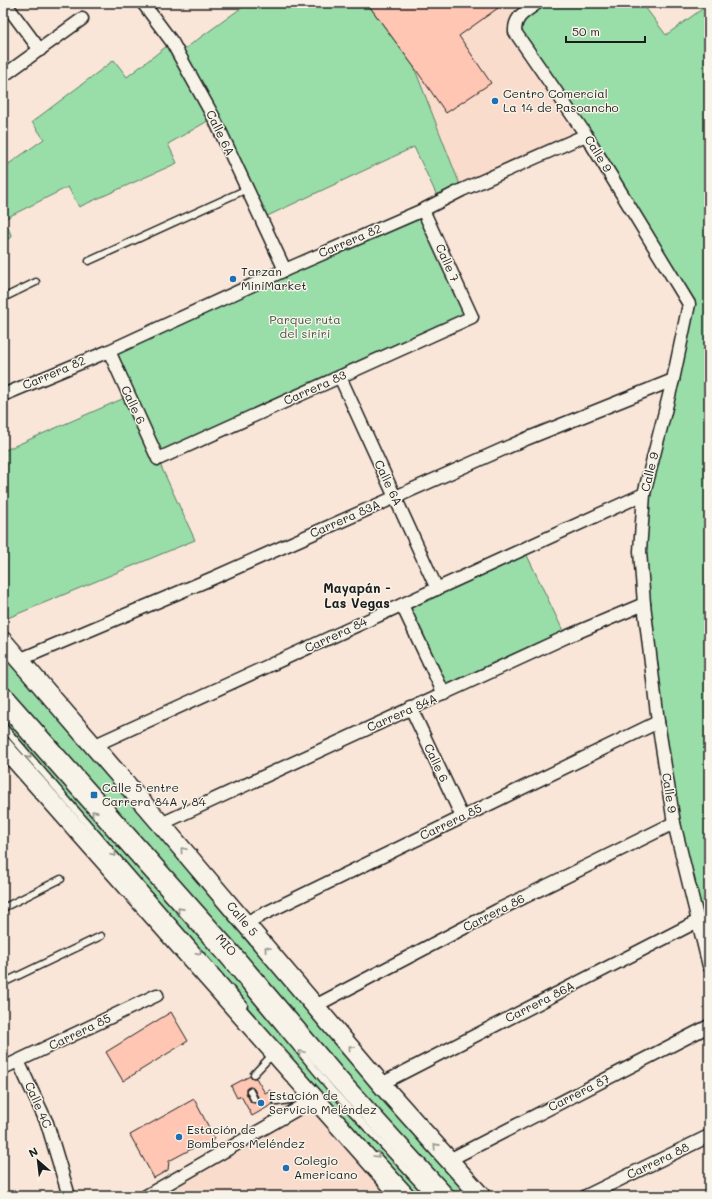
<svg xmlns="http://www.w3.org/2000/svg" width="712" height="1199" font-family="Mali,sans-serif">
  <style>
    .built { fill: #fadccd }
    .green { fill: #99dda9; stroke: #5a7c62 }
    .building { fill: #fec6b3; stroke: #1c1c1c; fill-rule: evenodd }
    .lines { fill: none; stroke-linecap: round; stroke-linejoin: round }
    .lane-casing { stroke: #1c1c1c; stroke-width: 9 }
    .street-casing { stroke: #1c1c1c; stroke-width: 15 }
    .primary-casing { stroke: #1c1c1c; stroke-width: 21 }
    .lane { stroke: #f7f3e8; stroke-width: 6 }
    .street { stroke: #f7f3e8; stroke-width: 12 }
    .primary { stroke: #f7f3e8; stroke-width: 18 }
    .oneway { stroke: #94928c }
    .poi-dot { fill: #1f6fb2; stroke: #f7f3e8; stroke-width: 1.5 }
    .labels { text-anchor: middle; stroke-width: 3; stroke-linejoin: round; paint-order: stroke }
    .poi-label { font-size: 12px; fill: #1c1c1c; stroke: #f7f3e8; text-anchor: start }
    .street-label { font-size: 12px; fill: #1c1c1c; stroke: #f7f3e8 }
    .park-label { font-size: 12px; fill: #425646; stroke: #f7f3e8 }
    .neighbourhood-label { font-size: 13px; font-weight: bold; fill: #1c1c1c; stroke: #f7f3e8 }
  </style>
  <rect width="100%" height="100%" fill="#f9e6d8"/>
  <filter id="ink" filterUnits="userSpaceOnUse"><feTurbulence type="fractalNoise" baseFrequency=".025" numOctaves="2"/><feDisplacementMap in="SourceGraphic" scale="8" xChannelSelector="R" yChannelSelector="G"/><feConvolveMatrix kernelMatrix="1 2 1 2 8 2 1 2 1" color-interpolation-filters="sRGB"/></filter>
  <g filter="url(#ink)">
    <g class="built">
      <polygon points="367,3 537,3 586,135 462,190 414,67"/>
      <polygon points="315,1099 401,1196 146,1196"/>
    </g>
    <g class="green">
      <polygon points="248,3 367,3 414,67 462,190 440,202 414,147 261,219 213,118 168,144 177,163 79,207 68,187 4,219 12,237 3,241 3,168 44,139 32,122 114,60 127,77 172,42 179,53"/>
      <polygon points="537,3 642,3 666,35 709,4 709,966 674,823 644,604 644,494 689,304 518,38 517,19"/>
      <polygon points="423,210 472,317 159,462 195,540 3,620 3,451 129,396 109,351"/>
      <polygon points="524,549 566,637 444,694 402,605"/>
      <polygon points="3,641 481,1196 414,1196 321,1095 3,726"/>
    </g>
    <g class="building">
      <polygon points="367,3 505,3 459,36 491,83 446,113 414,67"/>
      <polygon points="171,1012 188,1041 123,1081 106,1052"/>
      <path d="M250 1076 253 1078H256L265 1093 270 1090 275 1098 273 1101V1104L252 1116 241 1096 237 1098 231 1086ZM250 1087 254 1089 258 1097V1101L256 1103 251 1102 246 1093V1089Z"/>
      <polygon points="194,1099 214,1137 210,1146 199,1145 169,1161 168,1170 154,1178 130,1135"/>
    </g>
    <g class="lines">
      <defs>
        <g id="lane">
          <polyline points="89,261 247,189"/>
          <polyline points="3,298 36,282"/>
          <polyline points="3,711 224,960 331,1089 430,1196"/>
          <polyline points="3,726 244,1005"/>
          <polyline points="3,908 61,879"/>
          <polyline points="3,983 101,936"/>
          <polyline points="254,1074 273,1054"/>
          <polyline points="250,1091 254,1099"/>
          <polyline points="277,1102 309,1097"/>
          <polyline points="377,1156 414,1196"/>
        </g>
        <g id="street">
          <polyline points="5,3 40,50"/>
          <polyline points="143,3 172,42 214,118 285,270"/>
          <path d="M537 3C526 12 514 16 515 32L586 135 689 304 673 380 644 494 640 551 644 604 658 722 674 823 709 966"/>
          <polyline points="3,76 82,19"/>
          <polyline points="109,351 158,459 472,317 423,210"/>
          <polyline points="340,377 437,589"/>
          <polyline points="3,395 109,351 285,270 423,210 462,190 586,135"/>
          <polyline points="402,605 444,694"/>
          <polyline points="19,660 213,578 526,439 673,380"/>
          <polyline points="411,708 462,817"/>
          <polyline points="93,746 644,494"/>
          <polyline points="161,824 566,637 644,604"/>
          <polyline points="245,923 658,722"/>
          <polyline points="315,1006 498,910 674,823"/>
          <polyline points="18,1061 47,1123 69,1196"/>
          <polyline points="3,1068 157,995"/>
          <polyline points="381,1084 698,921"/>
          <polyline points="449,1160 709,1026"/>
          <polyline points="146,1196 315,1099"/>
          <polyline points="586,1196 709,1136"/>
        </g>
        <g id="primary">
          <polyline points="3,641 161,824 381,1084 481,1196"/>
          <polyline points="3,696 233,955 341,1082 445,1196"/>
          <polyline points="3,746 401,1196"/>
        </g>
      </defs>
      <use href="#lane" class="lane-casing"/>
      <use href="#street" class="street-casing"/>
      <use href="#primary" class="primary-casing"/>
      <use href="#lane" class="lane"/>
      <use href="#street" class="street"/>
      <use href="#primary" class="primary"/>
    </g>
    <defs><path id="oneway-chevron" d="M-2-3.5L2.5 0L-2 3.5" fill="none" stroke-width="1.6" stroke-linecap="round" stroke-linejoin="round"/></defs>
    <g class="oneway">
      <use href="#oneway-chevron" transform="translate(29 756) rotate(49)"/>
      <use href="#oneway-chevron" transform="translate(94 813) rotate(-132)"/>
      <use href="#oneway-chevron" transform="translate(183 850) rotate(-130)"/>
      <use href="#oneway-chevron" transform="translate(114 854) rotate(49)"/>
      <use href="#oneway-chevron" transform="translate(180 910) rotate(-132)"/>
      <use href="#oneway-chevron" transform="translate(267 949) rotate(-130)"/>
      <use href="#oneway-chevron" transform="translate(199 952) rotate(49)"/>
      <use href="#oneway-chevron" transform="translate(351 1048) rotate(-130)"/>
      <use href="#oneway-chevron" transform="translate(301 1053) rotate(-130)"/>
      <use href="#oneway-chevron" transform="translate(436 1146) rotate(-132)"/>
      <use href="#oneway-chevron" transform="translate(377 1155) rotate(47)"/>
    </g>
  </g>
  <g class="poi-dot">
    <circle cx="495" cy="101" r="4"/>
    <circle cx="233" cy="279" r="4"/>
    <rect x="90" y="791" width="8" height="8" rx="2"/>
    <circle cx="261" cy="1103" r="4"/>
    <circle cx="179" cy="1137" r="4"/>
    <circle cx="286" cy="1168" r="4"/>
  </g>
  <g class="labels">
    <g class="poi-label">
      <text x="503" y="98">Centro Comercial<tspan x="503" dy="14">La 14 de Pasoancho</tspan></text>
      <text x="241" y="276">Tarzan<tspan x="241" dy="14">MiniMarket</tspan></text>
      <text x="102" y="792">Calle 5 entre<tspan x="102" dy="14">Carrera 84A y 84</tspan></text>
      <text x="269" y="1100">Estación de<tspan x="269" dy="14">Servicio Meléndez</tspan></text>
      <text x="187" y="1134">Estación de<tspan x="187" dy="14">Bomberos Meléndez</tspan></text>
      <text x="294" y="1165">Colegio<tspan x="294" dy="14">Americano</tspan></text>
    </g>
    <g class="street-label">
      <text transform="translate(220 133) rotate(64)" y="4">Calle 6A</text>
      <text transform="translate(598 154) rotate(58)" y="4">Calle 9</text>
      <text transform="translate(350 241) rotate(-23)" y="4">Carrera 82</text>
      <text transform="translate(447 263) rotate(66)" y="4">Calle 7</text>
      <text transform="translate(54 373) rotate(-23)" y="4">Carrera 82</text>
      <text transform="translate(315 388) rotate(-24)" y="4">Carrera 83</text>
      <text transform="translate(133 405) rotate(65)" y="4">Calle 6</text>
      <text transform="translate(650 472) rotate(-76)" y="4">Calle 9</text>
      <text transform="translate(388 483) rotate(65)" y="4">Calle 6A</text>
      <text transform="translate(345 519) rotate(-24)" y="4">Carrera 83A</text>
      <text transform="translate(336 635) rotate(-25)" y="4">Carrera 84</text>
      <text transform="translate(402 713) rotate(-24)" y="4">Carrera 84A</text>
      <text transform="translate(436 763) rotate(65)" y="4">Calle 6</text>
      <text transform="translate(669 793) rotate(81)" y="4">Calle 9</text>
      <text transform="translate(451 822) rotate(-26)" y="4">Carrera 85</text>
      <text transform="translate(494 913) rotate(-27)" y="4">Carrera 86</text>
      <text transform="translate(242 919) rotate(50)" y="4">Calle 5</text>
      <text transform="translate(226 945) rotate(49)" y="4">MIO</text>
      <text transform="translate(540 1002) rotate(-27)" y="4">Carrera 86A</text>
      <text transform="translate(80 1032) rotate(-26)" y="4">Carrera 85</text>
      <text transform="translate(579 1093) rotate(-27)" y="4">Carrera 87</text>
      <text transform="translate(38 1105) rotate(66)" y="4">Calle 4C</text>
      <text transform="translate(658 1161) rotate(-26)" y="4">Carrera 88</text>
    </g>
    <g class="park-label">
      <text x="305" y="324">Parque ruta<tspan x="305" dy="14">del siriri</tspan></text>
    </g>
    <g class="neighbourhood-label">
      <text x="357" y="593">Mayapán -<tspan x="357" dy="15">Las Vegas</tspan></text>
    </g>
  </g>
  <rect width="712" height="1199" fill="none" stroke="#f7f3e8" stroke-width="16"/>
  <rect x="8" y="8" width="696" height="1183" fill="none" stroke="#1c1c1c" stroke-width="1.5" filter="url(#ink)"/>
  <g transform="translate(38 1161) rotate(332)" stroke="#f7f3e8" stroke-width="3" paint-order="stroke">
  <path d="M0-3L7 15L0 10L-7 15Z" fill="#1c1c1c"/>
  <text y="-6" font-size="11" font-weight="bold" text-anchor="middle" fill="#1c1c1c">N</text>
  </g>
  <path d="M566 36v6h79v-6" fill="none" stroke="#1c1c1c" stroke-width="2"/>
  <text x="572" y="36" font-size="12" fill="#1c1c1c" stroke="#f7f3e8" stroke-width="3" paint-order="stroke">50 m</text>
</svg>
